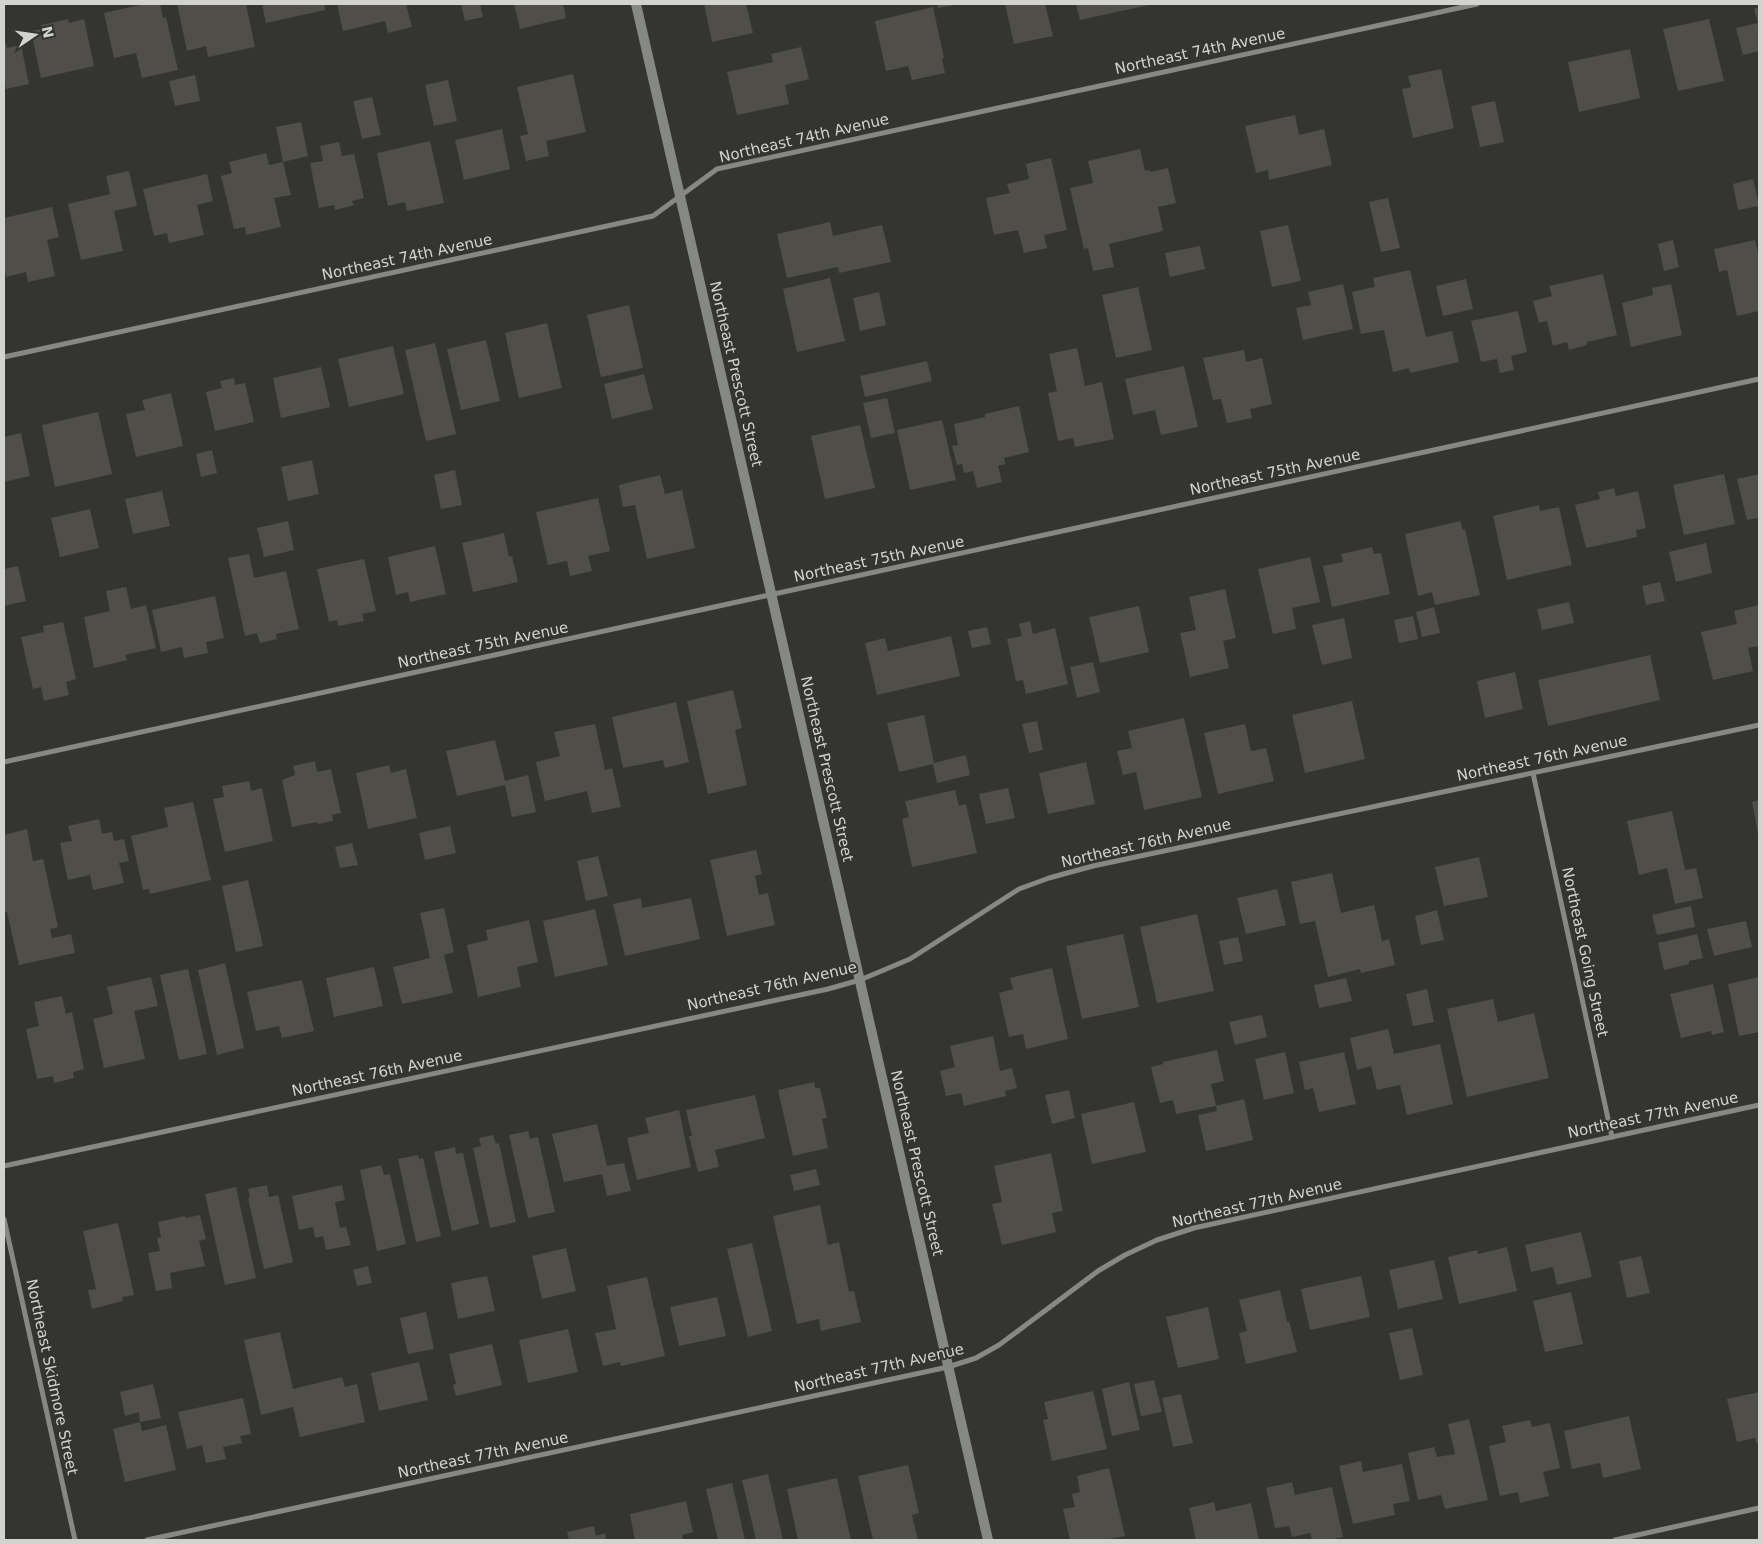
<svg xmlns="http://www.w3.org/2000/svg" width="1763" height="1544" font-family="'DejaVu Sans',sans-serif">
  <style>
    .building { fill: #4f4e49 }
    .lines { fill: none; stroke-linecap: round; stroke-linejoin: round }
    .street { stroke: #868883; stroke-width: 5 }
    .secondary { stroke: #868883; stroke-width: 10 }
    .labels { text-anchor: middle; stroke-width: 4; stroke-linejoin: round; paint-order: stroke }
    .street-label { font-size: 15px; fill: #d2d3d1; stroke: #343531 }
  </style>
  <rect width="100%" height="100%" fill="#343531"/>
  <g class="building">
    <polygon points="144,4 160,4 163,18 166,17 178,70 142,78 136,53 114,58 104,13"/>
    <polygon points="177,4 246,4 255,47 208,57 206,46 187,51"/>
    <polygon points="262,4 324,4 325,10 266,23"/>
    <polygon points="337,4 406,4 412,27 388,33 385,21 343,31"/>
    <polygon points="461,4 480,4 483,17 465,21"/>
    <polygon points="514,4 563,4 566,18 520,29"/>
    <polygon points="704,4 746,4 753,33 712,42"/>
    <polygon points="937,4 955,4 955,5 938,8"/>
    <polygon points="1005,4 1045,4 1053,36 1014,44"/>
    <polygon points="1076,4 1149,4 1149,5 1080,20"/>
    <polygon points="933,7 944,58 942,58 945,73 912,80 908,66 886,71 875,21"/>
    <polygon points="1759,7 1759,51 1743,55 1736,28 1758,23 1754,9"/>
    <polygon points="68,19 69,23 84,19 94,66 41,78 31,31 42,29 41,25"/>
    <polygon points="1709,19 1724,81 1678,91 1663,29"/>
    <polygon points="4,37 7,48 21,45 29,84 6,89 5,85 4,85"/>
    <polygon points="801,47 809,79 785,85 789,104 737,115 727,72 773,62 771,54"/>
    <polygon points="1630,49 1640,98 1579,112 1568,62"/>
    <polygon points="1441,69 1454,128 1413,138 1402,89 1411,87 1408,76"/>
    <polygon points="573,74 586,132 546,141 549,156 526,161 520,136 528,134 517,87"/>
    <polygon points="195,75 200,101 175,106 169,81"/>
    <polygon points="448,80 457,121 434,126 425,85"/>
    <polygon points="372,97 381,135 362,139 353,101"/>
    <polygon points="1495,101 1504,142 1480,147 1471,106"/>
    <polygon points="1295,115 1299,135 1324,129 1332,165 1269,180 1268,170 1256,173 1245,126"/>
    <polygon points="301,122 308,156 283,162 276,127"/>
    <polygon points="502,129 510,169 464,180 455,140"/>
    <polygon points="430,141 444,203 407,211 405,202 388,206 377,153"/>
    <polygon points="339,142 342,156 354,154 364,198 352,201 354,205 335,210 334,205 319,208 310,163 323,161 320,146"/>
    <polygon points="1140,149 1145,171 1150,170 1150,172 1168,168 1176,203 1158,207 1163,231 1109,244 1114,267 1093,271 1088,248 1084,249 1070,188 1093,183 1088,161"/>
    <polygon points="266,153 269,165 283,162 291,195 274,198 281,227 246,235 245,227 234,229 221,176 232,173 229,162"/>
    <polygon points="1051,158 1067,230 1044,235 1047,248 1024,253 1018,230 994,235 986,198 1010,193 1007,184 1029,179 1026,164"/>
    <polygon points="129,171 137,206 114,211 123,251 81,260 68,204 110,194 106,176"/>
    <polygon points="207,174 213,201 197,205 204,235 169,243 167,233 154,236 143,189"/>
    <polygon points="1753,179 1759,206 1738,210 1733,184"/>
    <polygon points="1388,198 1400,248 1381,252 1369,202"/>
    <polygon points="52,207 59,237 47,240 55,276 28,282 26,272 6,277 4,268 4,218"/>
    <polygon points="830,222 833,236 882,225 891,262 839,273 838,267 787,278 777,234"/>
    <polygon points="1288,225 1301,281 1272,287 1260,231"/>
    <polygon points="1673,240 1679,267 1664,271 1658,244"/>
    <polygon points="1755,240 1759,257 1759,311 1737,316 1727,270 1719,272 1714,249"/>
    <polygon points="1200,246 1205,269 1170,277 1165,253"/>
    <polygon points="1410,270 1426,337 1452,331 1459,362 1410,373 1409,368 1393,372 1384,330 1361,334 1352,292 1375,287 1373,278"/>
    <polygon points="1603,274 1617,335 1587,342 1587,345 1569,350 1567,342 1553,346 1547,321 1539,323 1533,301 1552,296 1549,286"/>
    <polygon points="830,278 845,341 797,352 783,289"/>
    <polygon points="1466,279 1473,309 1443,316 1436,286"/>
    <polygon points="1343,284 1353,329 1303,340 1296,308 1311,305 1308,292"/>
    <polygon points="1671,284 1682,335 1631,347 1622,303 1653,295 1652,288"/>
    <polygon points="1138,287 1152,350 1116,358 1102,295"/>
    <polygon points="879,292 886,325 860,331 853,298"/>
    <polygon points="629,305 643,368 601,377 587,315"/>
    <polygon points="1518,311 1527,352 1511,356 1514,370 1500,373 1497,359 1481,362 1471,321"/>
    <polygon points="547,323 562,388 519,398 505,333"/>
    <polygon points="486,340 500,401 461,410 447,349"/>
    <polygon points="435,343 456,434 426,441 405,350"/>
    <polygon points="393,346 404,394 349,407 338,359"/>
    <polygon points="1077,348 1085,386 1102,382 1114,439 1075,447 1073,438 1058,441 1048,393 1057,391 1049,354"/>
    <polygon points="1244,350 1246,362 1262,358 1272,404 1250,409 1252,418 1227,423 1221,399 1213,400 1203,358"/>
    <polygon points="927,361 932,381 865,397 860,376"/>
    <polygon points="1184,366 1198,427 1161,435 1155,410 1133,415 1125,379"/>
    <polygon points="321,367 330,407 281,418 273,378"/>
    <polygon points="644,374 653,409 612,419 604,384"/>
    <polygon points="234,378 235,385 245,383 254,422 215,431 206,392 222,388 220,381"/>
    <polygon points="171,393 183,446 136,457 126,414 145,410 142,400"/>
    <polygon points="887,398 895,433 871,438 863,403"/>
    <polygon points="1019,406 1029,452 1004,458 1005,464 998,466 1002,482 977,488 973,471 964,473 962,464 957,465 952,446 958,445 954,424 985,417 985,414"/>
    <polygon points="98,412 112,474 55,487 42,425"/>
    <polygon points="942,420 956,480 910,490 897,430"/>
    <polygon points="860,425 875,488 825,499 811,436"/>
    <polygon points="21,433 30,476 4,482 4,437"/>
    <polygon points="212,450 217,473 201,477 196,454"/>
    <polygon points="312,460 319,494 288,501 281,467"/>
    <polygon points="455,470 462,505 441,509 434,475"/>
    <polygon points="1724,474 1735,524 1684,535 1673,485"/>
    <polygon points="1759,474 1759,518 1747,520 1737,479"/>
    <polygon points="660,475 665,494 682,490 695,548 647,559 635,505 623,507 619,485"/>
    <polygon points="1614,488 1616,496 1638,491 1646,528 1636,530 1637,537 1586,548 1575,505 1600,499 1598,492"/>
    <polygon points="162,491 170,526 133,534 125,499"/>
    <polygon points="598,498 610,551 588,556 592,571 570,576 567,561 548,565 536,512"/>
    <polygon points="1539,505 1540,511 1559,507 1572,565 1507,580 1493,516"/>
    <polygon points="90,509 99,548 60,557 51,518"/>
    <polygon points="288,521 294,550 264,557 257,528"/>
    <polygon points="1460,521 1463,530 1465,529 1480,595 1435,605 1432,592 1418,596 1405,534"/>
    <polygon points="504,533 509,557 512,556 518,582 473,592 462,543"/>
    <polygon points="1706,543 1712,573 1676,582 1669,552"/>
    <polygon points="435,546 446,594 410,602 408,592 396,595 388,557"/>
    <polygon points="1372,547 1374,554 1381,553 1390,594 1332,607 1323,566 1343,562 1341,554"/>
    <polygon points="249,554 254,578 286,571 299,629 276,634 277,639 260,643 257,633 245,636 228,558"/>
    <polygon points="1310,557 1320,602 1292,608 1296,629 1273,634 1258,569"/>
    <polygon points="364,559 376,611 362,614 364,621 338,626 337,620 329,622 317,569"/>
    <polygon points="18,566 26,601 4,606 4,569"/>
    <polygon points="1660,582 1665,601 1646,605 1642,586"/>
    <polygon points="126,587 131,609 146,605 156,648 125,655 127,660 94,668 84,617 110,611 106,591"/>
    <polygon points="1225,589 1236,638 1223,641 1229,668 1190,677 1180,633 1196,630 1189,597"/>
    <polygon points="215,596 224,638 206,642 208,653 184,658 182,647 161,652 152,610"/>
    <polygon points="1569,602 1574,623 1542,630 1537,609"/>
    <polygon points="1759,605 1759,646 1748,648 1753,671 1713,680 1701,632 1737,624 1734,611"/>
    <polygon points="1139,606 1149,652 1100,663 1089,617"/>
    <polygon points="1434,607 1440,633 1422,637 1416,612"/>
    <polygon points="1413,616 1418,639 1399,643 1394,620"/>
    <polygon points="1344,618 1352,658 1322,665 1312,625"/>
    <polygon points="1030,621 1033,634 1055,628 1068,684 1026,694 1023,680 1016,681 1007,639 1022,636 1019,624"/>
    <polygon points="63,622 76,679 66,682 69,695 44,701 41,687 33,689 21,637 44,632 43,626"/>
    <polygon points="987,627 991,644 972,648 968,631"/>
    <polygon points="951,636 960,676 877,695 865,643 885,638 888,651"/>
    <polygon points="1650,655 1660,700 1548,726 1538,680"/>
    <polygon points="1093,662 1100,692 1077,698 1070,667"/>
    <polygon points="1515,672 1523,709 1485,718 1477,681"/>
    <polygon points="733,690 742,728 735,730 747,785 708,794 687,701"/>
    <polygon points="1352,701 1365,759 1305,773 1292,715"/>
    <polygon points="676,702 689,762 665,768 663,760 623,768 612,717"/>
    <polygon points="924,715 934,763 966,755 970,775 937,783 933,764 899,772 887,723"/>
    <polygon points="1184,718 1202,797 1144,810 1136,772 1123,775 1117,751 1132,748 1128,731"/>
    <polygon points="1037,721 1043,750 1029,753 1022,724"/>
    <polygon points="595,724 605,770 612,768 621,807 592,813 587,791 545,801 536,762 560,756 554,732"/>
    <polygon points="1245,724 1251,751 1266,748 1274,781 1218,794 1204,733"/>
    <polygon points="495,740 505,781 528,775 536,812 512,817 505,785 457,796 446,751"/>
    <polygon points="315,761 317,772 331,769 341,813 332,815 333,821 318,824 317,822 292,827 282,780 295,775 293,766"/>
    <polygon points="1086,762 1095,804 1048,814 1039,773"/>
    <polygon points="389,765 391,773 406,769 417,818 368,829 356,773"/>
    <polygon points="249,781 251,791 262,788 273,841 225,852 213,799 224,797 222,786"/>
    <polygon points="1008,788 1015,818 986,824 979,794"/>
    <polygon points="955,790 959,806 966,804 977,853 912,867 902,819 909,817 905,801"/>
    <polygon points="1759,800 1759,833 1758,833 1752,802"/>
    <polygon points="193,802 211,880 150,894 149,889 143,890 131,836 168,827 164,808"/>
    <polygon points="1672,811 1685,870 1696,868 1703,898 1675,904 1667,868 1639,875 1627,821"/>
    <polygon points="99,819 102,834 112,832 114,841 124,839 129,861 119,863 124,883 93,890 90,875 68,880 60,843 72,841 68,826"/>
    <polygon points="450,826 456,853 425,860 419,833"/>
    <polygon points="27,829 33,861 43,859 58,927 50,929 52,938 71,934 75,953 19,965 7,912 4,912 4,835"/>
    <polygon points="352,843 358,865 340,868 335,847"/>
    <polygon points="756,850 762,874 755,876 759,895 768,893 775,925 727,936 710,860"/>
    <polygon points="598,856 608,896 586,901 577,861"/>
    <polygon points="1479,857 1488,897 1444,906 1435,867"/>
    <polygon points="1332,873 1341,913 1374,905 1382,941 1389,939 1395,965 1361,973 1360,969 1328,977 1315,921 1300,924 1291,882"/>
    <polygon points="248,880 263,946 236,952 222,886"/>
    <polygon points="1277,889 1286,925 1246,934 1237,898"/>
    <polygon points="641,898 642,908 691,898 700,939 625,956 613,904"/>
    <polygon points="1691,906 1695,927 1657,935 1652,915"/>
    <polygon points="444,908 454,952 444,955 453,993 402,1004 393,967 430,958 420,913"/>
    <polygon points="595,909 608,965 555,977 543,921"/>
    <polygon points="1437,910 1444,940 1421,945 1415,916"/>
    <polygon points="1197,914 1214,991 1157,1003 1140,927"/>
    <polygon points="529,920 538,962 517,967 521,987 478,997 467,945 488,940 486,930"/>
    <polygon points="1746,921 1752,947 1714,956 1707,929"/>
    <polygon points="1123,934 1139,1007 1082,1019 1066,946"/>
    <polygon points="1697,934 1703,958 1689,961 1689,964 1664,970 1658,943"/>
    <polygon points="1238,937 1243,961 1224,965 1219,941"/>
    <polygon points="225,963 244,1048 217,1055 198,970"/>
    <polygon points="374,967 383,1006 334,1017 326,978"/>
    <polygon points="1052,968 1068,1039 1026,1049 1023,1034 1009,1037 999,993 1013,989 1010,978"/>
    <polygon points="188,969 207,1054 179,1060 160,975"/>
    <polygon points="151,977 158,1006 134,1011 145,1059 104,1068 93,1019 113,1014 107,987"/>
    <polygon points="1759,977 1759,1032 1739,1036 1728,984"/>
    <polygon points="1346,978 1352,1001 1319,1008 1314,985"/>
    <polygon points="302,980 314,1031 282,1038 279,1026 256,1031 247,992"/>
    <polygon points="1713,984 1724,1032 1712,1035 1711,1031 1681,1038 1670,994"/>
    <polygon points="1427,989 1434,1022 1413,1026 1406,994"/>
    <polygon points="62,996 66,1014 72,1012 84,1069 73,1072 74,1078 54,1083 53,1076 37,1079 26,1029 39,1026 34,1002"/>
    <polygon points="1493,999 1498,1022 1534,1013 1549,1078 1467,1097 1447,1009"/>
    <polygon points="1262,1015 1267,1037 1235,1045 1229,1022"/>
    <polygon points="1388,1029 1394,1054 1440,1044 1453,1104 1407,1115 1400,1085 1377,1090 1371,1066 1357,1070 1350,1038"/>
    <polygon points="993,1036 1000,1071 1012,1068 1017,1088 1005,1091 1006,1096 964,1106 961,1093 946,1096 940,1071 955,1067 950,1046"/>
    <polygon points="1217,1050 1224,1081 1211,1084 1216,1106 1244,1099 1253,1140 1206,1151 1198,1115 1217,1111 1216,1106 1176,1114 1173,1100 1160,1103 1151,1067 1163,1064 1163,1062"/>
    <polygon points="1285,1052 1294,1093 1264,1100 1255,1059"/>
    <polygon points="1344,1052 1356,1104 1319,1112 1313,1088 1305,1090 1299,1062"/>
    <polygon points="814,1082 815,1088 820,1088 827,1118 822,1119 828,1148 793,1156 778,1090"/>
    <polygon points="1069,1090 1075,1118 1052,1124 1045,1095"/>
    <polygon points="755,1095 765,1138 715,1150 719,1167 698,1172 689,1136 692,1136 686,1110"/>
    <polygon points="1134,1102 1146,1152 1092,1164 1081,1114"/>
    <polygon points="679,1110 691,1167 637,1180 627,1138 649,1133 645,1118"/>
    <polygon points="597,1124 607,1166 624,1163 631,1191 607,1196 602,1174 564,1182 552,1134"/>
    <polygon points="528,1131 530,1139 538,1137 555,1212 528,1218 509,1135"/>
    <polygon points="493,1135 496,1144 499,1143 516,1222 490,1228 473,1148 481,1146 479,1138"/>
    <polygon points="455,1147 456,1154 463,1153 479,1224 452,1231 434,1152"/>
    <polygon points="1051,1153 1063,1211 1052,1213 1056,1232 1002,1245 992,1204 1002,1202 994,1166"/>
    <polygon points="418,1155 419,1159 423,1158 441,1236 416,1242 398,1159"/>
    <polygon points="381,1165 384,1175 390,1174 406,1244 377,1251 360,1170"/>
    <polygon points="816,1169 820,1185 794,1191 790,1175"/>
    <polygon points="267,1185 269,1197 278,1195 293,1262 264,1269 248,1198 250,1198 248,1189"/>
    <polygon points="342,1185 345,1200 335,1202 340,1228 346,1227 351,1245 326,1250 323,1236 315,1238 313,1227 299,1230 292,1196"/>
    <polygon points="236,1187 256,1278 225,1285 205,1194"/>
    <polygon points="820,1205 828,1245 839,1242 849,1292 854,1291 861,1322 821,1331 819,1319 797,1324 773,1216"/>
    <polygon points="200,1215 206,1239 199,1241 205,1266 170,1273 172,1288 156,1291 148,1253 160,1251 157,1238 161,1237 158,1222 185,1216 185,1218"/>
    <polygon points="118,1223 134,1295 122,1297 123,1301 92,1309 88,1290 96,1289 83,1231"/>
    <polygon points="1581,1232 1592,1277 1557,1285 1553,1267 1531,1272 1525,1245"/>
    <polygon points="752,1243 772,1331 748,1337 727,1249"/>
    <polygon points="1507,1247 1517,1291 1459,1304 1448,1257 1477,1250 1478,1254"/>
    <polygon points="566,1248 576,1291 542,1299 532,1256"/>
    <polygon points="1641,1256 1650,1293 1627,1298 1619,1261"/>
    <polygon points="1434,1260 1443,1299 1398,1309 1389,1270"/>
    <polygon points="368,1266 372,1283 357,1286 353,1270"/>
    <polygon points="487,1276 495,1311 458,1319 451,1283"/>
    <polygon points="1361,1276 1370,1317 1310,1330 1301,1289"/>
    <polygon points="647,1277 665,1356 621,1366 620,1362 603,1366 595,1333 616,1329 607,1286"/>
    <polygon points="1280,1290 1287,1322 1289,1321 1297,1352 1246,1364 1239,1333 1247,1331 1239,1300"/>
    <polygon points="1571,1292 1583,1344 1545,1352 1533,1301"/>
    <polygon points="717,1297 726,1336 679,1346 670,1307"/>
    <polygon points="1208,1307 1219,1359 1178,1368 1166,1317"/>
    <polygon points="426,1312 434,1349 408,1354 400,1318"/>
    <polygon points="1412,1328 1423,1375 1400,1380 1389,1333"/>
    <polygon points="568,1329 578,1372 528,1383 519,1340"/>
    <polygon points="280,1332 293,1389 342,1377 345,1387 357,1384 365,1422 300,1437 293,1407 261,1415 244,1340"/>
    <polygon points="492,1344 502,1385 456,1396 453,1385 456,1384 449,1354"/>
    <polygon points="419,1362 428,1400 379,1411 371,1373"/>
    <polygon points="1154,1380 1162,1412 1141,1416 1134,1384"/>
    <polygon points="1129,1382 1140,1430 1112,1436 1102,1389"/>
    <polygon points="153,1384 161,1418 140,1422 139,1412 125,1416 120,1392"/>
    <polygon points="1093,1391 1107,1449 1052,1461 1043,1420 1048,1419 1044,1402"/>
    <polygon points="1759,1392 1759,1443 1757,1444 1755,1438 1737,1442 1727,1399"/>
    <polygon points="1181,1394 1193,1443 1173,1447 1162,1398"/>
    <polygon points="243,1398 251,1434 240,1436 242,1443 223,1447 226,1459 206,1463 202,1445 187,1449 178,1412"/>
    <polygon points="1629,1416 1641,1469 1603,1478 1600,1463 1572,1469 1564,1431"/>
    <polygon points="1469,1419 1488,1500 1445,1509 1441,1495 1418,1500 1408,1453 1434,1447 1437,1457 1455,1454 1448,1424"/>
    <polygon points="1530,1420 1532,1427 1550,1423 1560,1468 1543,1472 1549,1496 1520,1503 1518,1492 1500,1496 1489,1446 1506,1442 1502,1426"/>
    <polygon points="140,1422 142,1431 166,1425 176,1470 125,1482 113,1429"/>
    <polygon points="1361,1461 1363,1472 1402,1464 1410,1501 1393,1504 1395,1515 1353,1524 1339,1466"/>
    <polygon points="908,1465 919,1513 912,1515 918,1540 873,1540 858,1476"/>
    <polygon points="1109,1468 1125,1536 1104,1540 1070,1540 1063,1509 1075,1507 1072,1494 1080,1492 1077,1476"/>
    <polygon points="768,1474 783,1540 756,1540 742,1480"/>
    <polygon points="837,1478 851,1540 798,1540 787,1489"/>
    <polygon points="1292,1482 1295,1495 1332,1487 1343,1537 1330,1540 1312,1540 1310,1533 1292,1537 1289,1526 1275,1528 1266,1488"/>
    <polygon points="732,1483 745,1540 718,1540 706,1489"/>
    <polygon points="686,1501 693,1532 682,1535 683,1540 635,1540 630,1514"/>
    <polygon points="1214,1502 1216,1511 1251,1503 1259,1540 1196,1540 1189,1508"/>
    <polygon points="594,1526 596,1536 605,1533 606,1540 569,1540 567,1532"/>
  </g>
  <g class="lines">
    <g class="street">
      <polyline points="4,357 653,216 717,169 1477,4"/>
      <polyline points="4,762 1759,379"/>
      <polyline points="1533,773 1612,1137"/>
      <polyline points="4,1166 828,989 860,980 910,959 1019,889 1049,878 1093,866 1759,725"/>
      <polyline points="4,1219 75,1540"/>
      <polyline points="147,1540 948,1367 976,1358 999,1345 1098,1271 1125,1255 1157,1240 1194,1228 1759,1105"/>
      <polyline points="1615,1540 1759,1508"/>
    </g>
    <polyline class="secondary" points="636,4 988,1540"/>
  </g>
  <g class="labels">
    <g class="street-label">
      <text transform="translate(1200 51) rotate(-12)" y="5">Northeast 74th Avenue</text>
      <text transform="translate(804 138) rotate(-13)" y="5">Northeast 74th Avenue</text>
      <text transform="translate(407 257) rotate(-12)" y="5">Northeast 74th Avenue</text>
      <text transform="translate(736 374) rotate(77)" y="5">Northeast Prescott Street</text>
      <text transform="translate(1275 472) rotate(-12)" y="5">Northeast 75th Avenue</text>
      <text transform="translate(879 559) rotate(-12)" y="5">Northeast 75th Avenue</text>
      <text transform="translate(483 645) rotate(-12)" y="5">Northeast 75th Avenue</text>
      <text transform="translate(1542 758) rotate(-12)" y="5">Northeast 76th Avenue</text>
      <text transform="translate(827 769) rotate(77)" y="5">Northeast Prescott Street</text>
      <text transform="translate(1146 843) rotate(-13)" y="5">Northeast 76th Avenue</text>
      <text transform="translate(1585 952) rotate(78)" y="5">Northeast Going Street</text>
      <text transform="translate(772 986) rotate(-13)" y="5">Northeast 76th Avenue</text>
      <text transform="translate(377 1073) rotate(-12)" y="5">Northeast 76th Avenue</text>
      <text transform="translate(1653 1115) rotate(-12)" y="5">Northeast 77th Avenue</text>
      <text transform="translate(917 1163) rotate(77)" y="5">Northeast Prescott Street</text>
      <text transform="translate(1257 1203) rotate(-13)" y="5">Northeast 77th Avenue</text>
      <text transform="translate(879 1368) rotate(-13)" y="5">Northeast 77th Avenue</text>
      <text transform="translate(52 1377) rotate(78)" y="5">Northeast Skidmore Street</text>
      <text transform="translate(483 1455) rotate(-12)" y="5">Northeast 77th Avenue</text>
    </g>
  </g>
  <rect width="1763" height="1544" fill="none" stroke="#d2d3d1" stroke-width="10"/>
  <g transform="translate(35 35) rotate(77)" stroke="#343531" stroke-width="4" paint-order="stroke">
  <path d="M0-4L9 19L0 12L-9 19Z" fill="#d2d3d1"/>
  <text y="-8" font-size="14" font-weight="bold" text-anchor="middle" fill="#d2d3d1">N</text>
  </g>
</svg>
